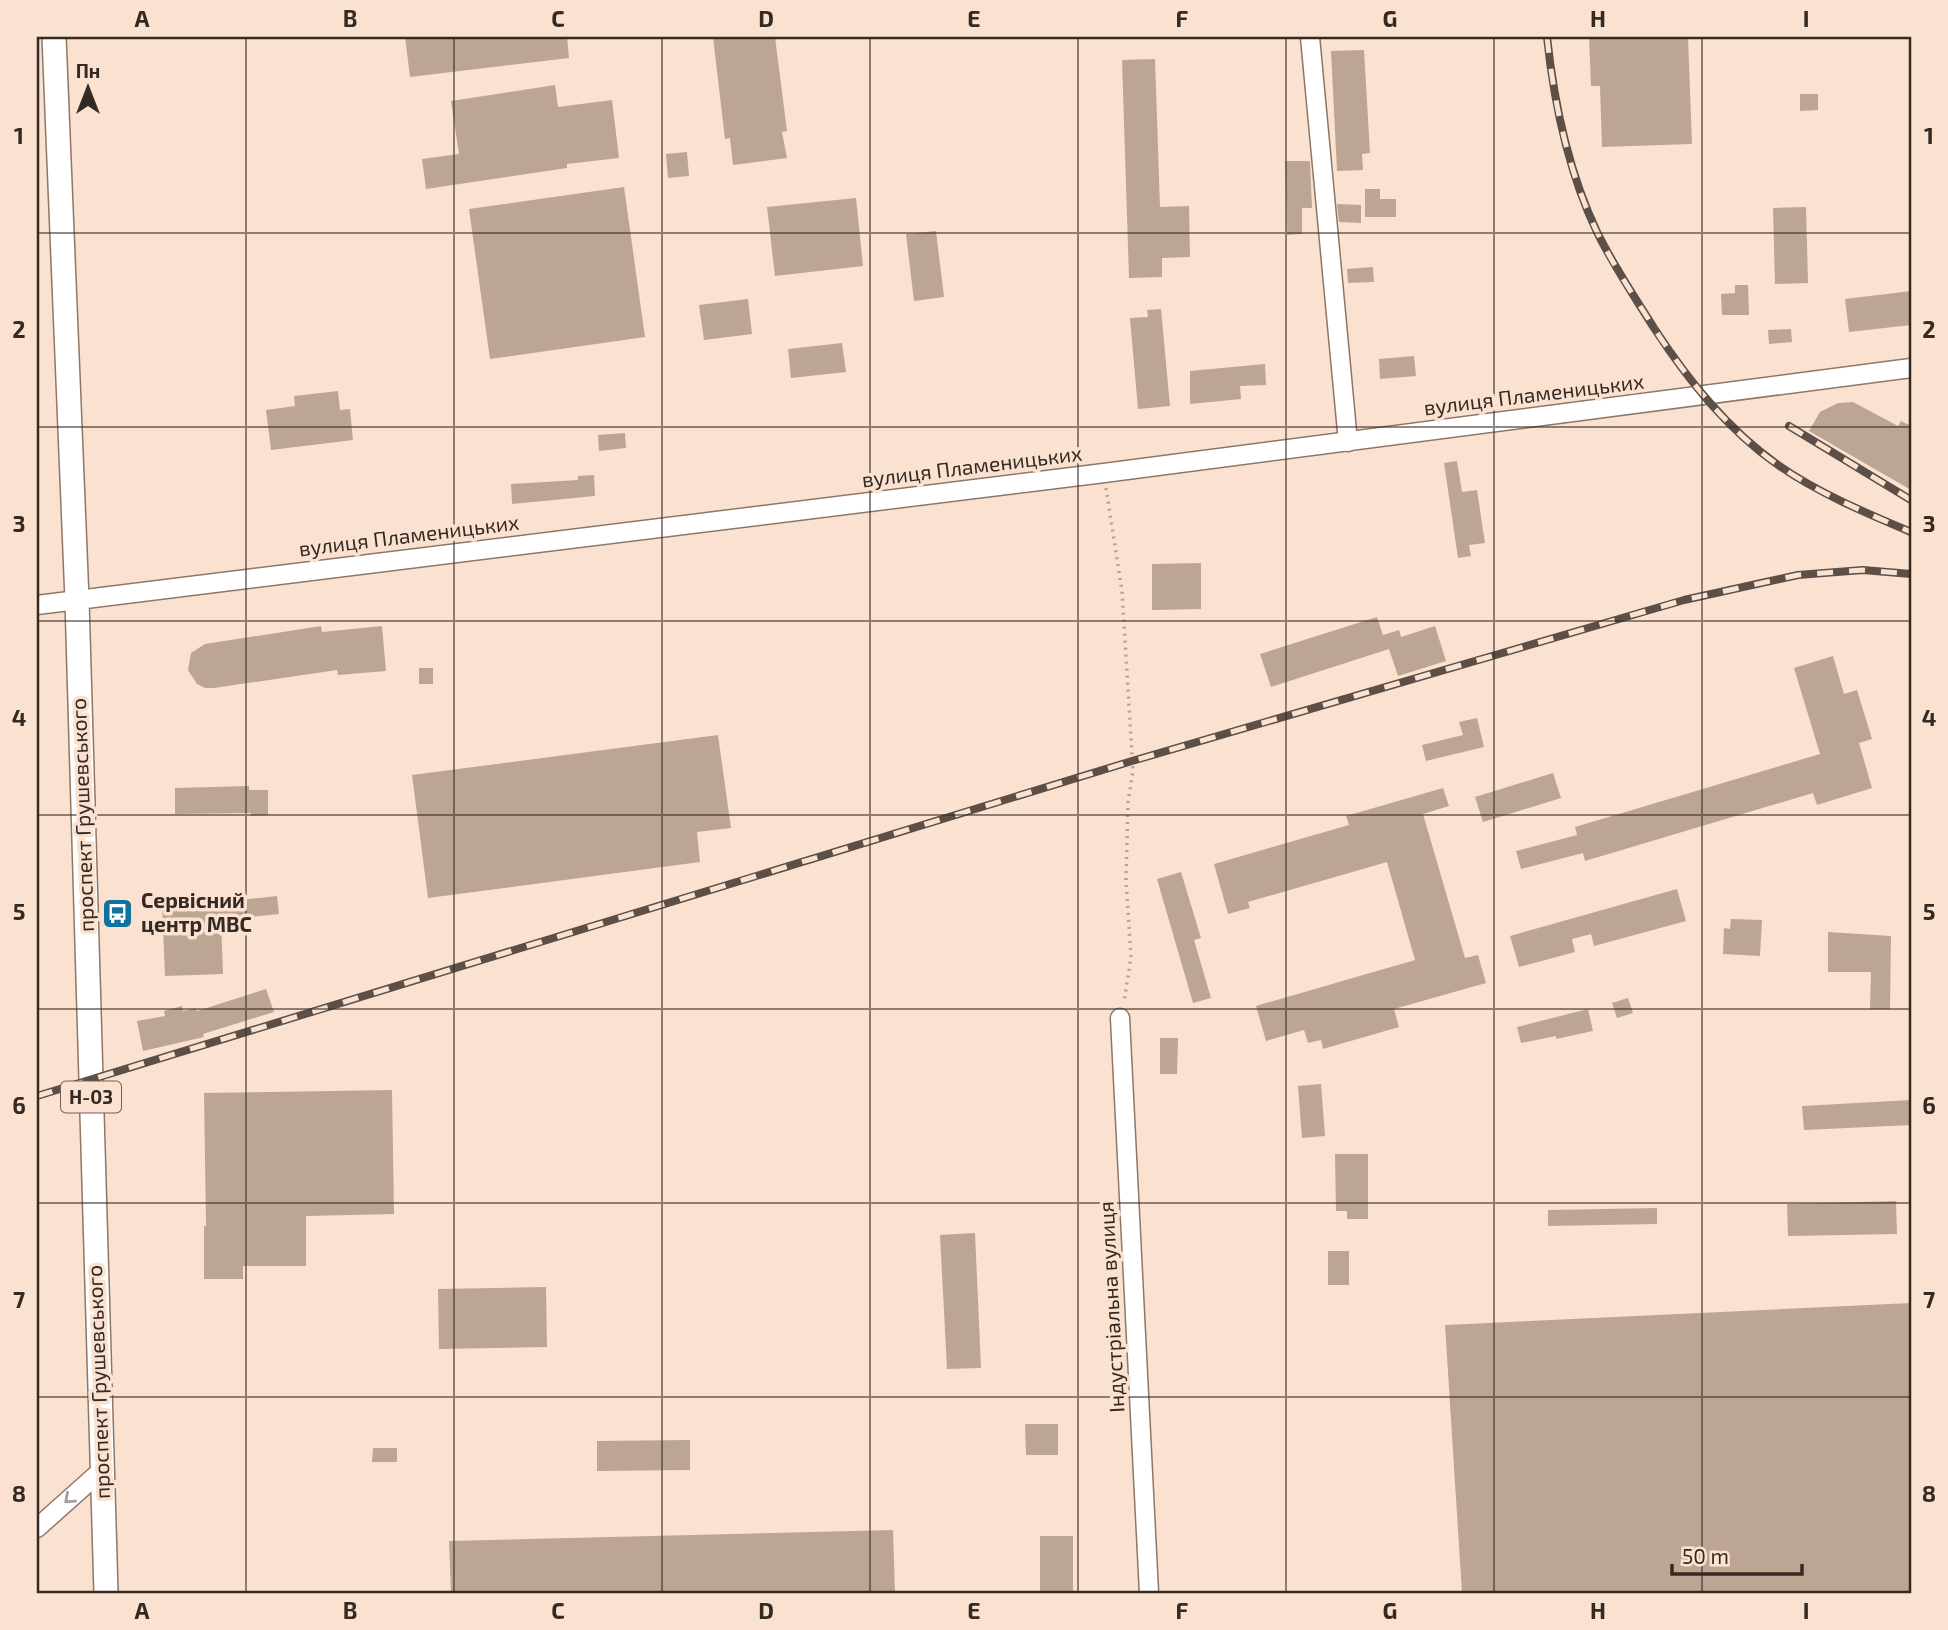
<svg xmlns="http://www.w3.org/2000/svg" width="1948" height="1630" font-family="'Exo 2',sans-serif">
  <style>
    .building { fill: #bda594 }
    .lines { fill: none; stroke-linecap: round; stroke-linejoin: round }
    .minor-casing { stroke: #8e7767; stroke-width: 21 }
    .major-casing { stroke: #8e7767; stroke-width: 26 }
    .path { stroke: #b7a295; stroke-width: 3.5; stroke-dasharray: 2 5; stroke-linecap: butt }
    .minor { stroke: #fff; stroke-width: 18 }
    .major { stroke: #fff; stroke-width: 23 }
    .rail-casing { stroke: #5c4f47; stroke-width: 8 }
    .rail { stroke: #fbe1d0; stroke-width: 5; stroke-dasharray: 16; stroke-linecap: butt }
    .oneway { stroke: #a49f9c }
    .grid { fill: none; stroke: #342a24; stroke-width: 2; stroke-opacity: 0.55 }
    .labels { text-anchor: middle; stroke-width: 7; stroke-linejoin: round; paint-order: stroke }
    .shield { fill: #fbe1d0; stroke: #706158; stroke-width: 2 }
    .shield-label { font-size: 19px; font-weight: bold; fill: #342a24 }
    .street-label { font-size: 21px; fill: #342a24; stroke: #fbe1d0 }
    .poi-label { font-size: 21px; font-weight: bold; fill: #342a24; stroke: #fbe1d0; text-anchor: start }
    .neatline { fill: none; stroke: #342a24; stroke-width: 2.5 }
    .grid-label { font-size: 23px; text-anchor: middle; font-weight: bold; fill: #342a24 }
  </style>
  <rect width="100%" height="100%" fill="#fbe1d0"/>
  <g class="building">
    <polygon points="405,37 567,37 569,58 410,77"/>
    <polygon points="713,37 775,37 787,131 782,132 787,158 733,165 730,138 725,139"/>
    <polygon points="1589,37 1688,37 1692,144 1602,147 1600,86 1591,86"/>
    <polygon points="1364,50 1370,153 1362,154 1363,170 1337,171 1331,51"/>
    <polygon points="1155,59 1160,207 1189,206 1190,257 1162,258 1162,277 1129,278 1122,60"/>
    <polygon points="555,85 558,107 612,100 619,158 567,164 567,168 426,189 422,159 459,154 451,101"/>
    <polygon points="1800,94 1818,94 1818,110 1800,111"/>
    <polygon points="687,152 689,176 668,178 666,154"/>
    <polygon points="1285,161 1310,161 1312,208 1302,208 1302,234 1287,235"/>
    <polygon points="624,187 645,337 490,359 469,209"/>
    <polygon points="1365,189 1380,189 1380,199 1396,199 1396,217 1365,217"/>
    <polygon points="856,198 863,266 775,276 767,207"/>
    <polygon points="1337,204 1361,205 1361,223 1339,222"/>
    <polygon points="1806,207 1808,283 1775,284 1773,208"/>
    <polygon points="936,231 944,297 914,301 906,234"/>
    <polygon points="1373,267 1374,282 1348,283 1347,269"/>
    <polygon points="1735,285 1748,285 1749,315 1722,315 1721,294 1735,293"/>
    <polygon points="1911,291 1911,325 1849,332 1845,299"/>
    <polygon points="748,299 752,334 704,340 699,305"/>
    <polygon points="1161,309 1170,406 1138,409 1130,318 1148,317 1147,310"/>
    <polygon points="1791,329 1792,342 1769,344 1768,330"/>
    <polygon points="842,343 846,372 791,378 788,349"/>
    <polygon points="1414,356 1416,376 1380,379 1379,359"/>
    <polygon points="1265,364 1266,385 1240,386 1241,399 1190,404 1190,371"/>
    <polygon points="338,391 340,410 350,409 353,440 271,450 266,410 295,406 294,396"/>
    <polygon points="1853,402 1898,426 1901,421 1911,426 1911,490 1809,431 1820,412 1838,403"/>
    <polygon points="625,433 626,448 599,451 598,435"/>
    <polygon points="1457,461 1462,492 1477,490 1485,543 1469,545 1471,556 1458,558 1444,463"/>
    <polygon points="594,475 595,496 512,504 511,484 578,480 578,476"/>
    <polygon points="1201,563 1201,609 1152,610 1152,564"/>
    <polygon points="1377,617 1383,635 1399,630 1401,637 1435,626 1446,661 1398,676 1389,649 1271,687 1260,654"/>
    <polygon points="321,626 322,632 382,626 386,671 338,675 337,670 214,688 205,688 197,684 188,670 191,653 205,644"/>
    <polygon points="1833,656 1844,694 1857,690 1872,739 1859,743 1872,788 1817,805 1813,793 1585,861 1583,853 1521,869 1516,851 1577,835 1575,827 1820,754 1794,668"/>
    <rect x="419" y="668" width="14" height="16"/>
    <polygon points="1477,718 1484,747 1426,761 1422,745 1463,735 1459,722"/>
    <polygon points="718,735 731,828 697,832 700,862 428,898 412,775"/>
    <polygon points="1553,773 1561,798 1483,822 1475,797"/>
    <polygon points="249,786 249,790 268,790 268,815 251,816 251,813 175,814 175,788"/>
    <polygon points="1443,788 1449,806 1423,814 1465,958 1478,955 1486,983 1394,1009 1399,1027 1323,1049 1321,1040 1308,1043 1304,1030 1266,1041 1256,1006 1415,960 1387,862 1248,902 1250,908 1228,914 1214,864 1349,825 1346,816"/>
    <polygon points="1181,872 1201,938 1194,940 1211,998 1193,1003 1157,879"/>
    <polygon points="1677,889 1686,921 1594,946 1591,934 1572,939 1575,952 1519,967 1510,936"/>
    <polygon points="277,896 279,914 221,920 223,974 165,976 162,904 219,902"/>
    <polygon points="1731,919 1762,920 1760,956 1723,954 1724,928 1730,929"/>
    <polygon points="1828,932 1891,936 1890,1009 1870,1009 1871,972 1828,972"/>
    <polygon points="266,989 274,1012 203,1034 204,1037 143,1051 137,1021 165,1016 164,1011 182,1006 183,1011 196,1008 197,1011"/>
    <polygon points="1628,998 1633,1013 1617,1018 1612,1003"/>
    <polygon points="1588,1009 1593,1031 1556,1039 1556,1036 1521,1043 1517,1027"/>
    <polygon points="1160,1038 1178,1038 1177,1074 1160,1074"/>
    <polygon points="1321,1084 1325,1136 1302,1138 1298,1086"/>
    <polygon points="392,1090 394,1214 306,1216 306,1266 243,1266 243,1279 204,1279 204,1226 206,1226 204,1093"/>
    <polygon points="1911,1100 1911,1125 1804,1130 1802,1106"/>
    <polygon points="1335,1154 1368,1154 1368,1219 1347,1219 1347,1211 1336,1211"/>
    <polygon points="1896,1201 1897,1234 1788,1236 1787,1204"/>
    <polygon points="1657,1208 1657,1224 1548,1226 1548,1210"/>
    <polygon points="975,1233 981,1368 947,1369 940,1235"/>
    <rect x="1328" y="1251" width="21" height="34"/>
    <polygon points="546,1287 547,1347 439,1349 438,1289"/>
    <polygon points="1911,1303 1911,1593 1462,1593 1445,1325"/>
    <polygon points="1025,1424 1058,1424 1058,1455 1026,1455"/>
    <polygon points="690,1440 690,1470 597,1471 597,1441"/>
    <polygon points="373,1448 397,1448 397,1462 372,1462"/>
    <polygon points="893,1530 895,1593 451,1593 449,1541"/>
    <rect x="1040" y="1536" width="33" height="57"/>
  </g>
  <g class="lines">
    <defs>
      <g id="minor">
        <polyline points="1310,37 1348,442"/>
        <polyline points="37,605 1104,473 1911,368"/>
        <polyline points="1120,1018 1149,1593"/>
        <polyline points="37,1528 102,1470"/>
      </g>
      <polyline id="major" points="54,37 77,600 106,1593"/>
    </defs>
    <use href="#minor" class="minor-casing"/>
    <use href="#major" class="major-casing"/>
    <polyline class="path" points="1106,488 1122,591 1133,771 1128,802 1126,880 1131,957 1124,1002"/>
    <use href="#minor" class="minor"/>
    <use href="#major" class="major"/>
    <defs>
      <g id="rail">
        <path d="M1547 37C1554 103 1568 171 1597 232 1613 265 1634 296 1654 328 1688 380 1727 429 1778 465 1818 493 1866 513 1911 532"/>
        <polyline points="1789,426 1911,500"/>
        <polyline points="37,1096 1132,761 1684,600 1798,575 1863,570 1911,574"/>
      </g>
    </defs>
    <use href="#rail" class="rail-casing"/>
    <use href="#rail" class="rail"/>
  </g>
  <defs><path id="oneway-chevron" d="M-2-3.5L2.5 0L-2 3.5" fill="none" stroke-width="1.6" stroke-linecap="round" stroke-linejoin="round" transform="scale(1.75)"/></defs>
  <use class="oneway" href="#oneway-chevron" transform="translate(69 1499) rotate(138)"/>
  <path class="grid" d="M246 37V1593M454 37V1593M662 37V1593M870 37V1593M1078 37V1593M1286 37V1593M1494 37V1593M1702 37V1593M37 233H1911M37 427H1911M37 621H1911M37 815H1911M37 1009H1911M37 1203H1911M37 1397H1911"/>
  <defs>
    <symbol id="bus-square" viewBox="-11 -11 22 22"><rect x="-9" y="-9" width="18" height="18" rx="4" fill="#0e739f" stroke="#fbe1d0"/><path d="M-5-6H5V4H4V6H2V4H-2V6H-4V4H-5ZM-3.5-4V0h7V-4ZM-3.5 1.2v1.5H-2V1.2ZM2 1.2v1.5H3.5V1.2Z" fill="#fff"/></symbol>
  </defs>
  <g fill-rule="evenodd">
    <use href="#bus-square" x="100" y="896" width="35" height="35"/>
  </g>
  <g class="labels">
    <rect class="shield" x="61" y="1081.5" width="60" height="31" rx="5"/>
    <g class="shield-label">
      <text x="91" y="1104">Н-03</text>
    </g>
    <g class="street-label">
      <text transform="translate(1534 395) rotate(-7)" y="7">вулиця Пламеницьких</text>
      <text transform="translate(972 467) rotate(-7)" y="7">вулиця Пламеницьких</text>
      <text transform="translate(409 536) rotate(-7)" y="7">вулиця Пламеницьких</text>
      <text transform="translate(83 815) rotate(-92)" y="7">проспект Грушевського</text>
      <text transform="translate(1112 1307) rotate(-93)" y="7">Індустріальна вулиця</text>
      <text transform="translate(99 1382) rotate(-92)" y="7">проспект Грушевського</text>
    </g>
    <g class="poi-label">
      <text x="141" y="908">Сервісний<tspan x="141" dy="24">центр МВС</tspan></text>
    </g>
  </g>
  <rect width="1948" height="1630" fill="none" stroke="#fbe1d0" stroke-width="77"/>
  <g transform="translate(88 88)" stroke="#fbe1d0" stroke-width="5" paint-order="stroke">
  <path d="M0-5L12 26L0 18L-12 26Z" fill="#342a24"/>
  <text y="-10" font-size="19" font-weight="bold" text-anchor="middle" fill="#342a24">Пн</text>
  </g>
  <path d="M1672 1564v10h130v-10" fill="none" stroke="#342a24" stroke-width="3.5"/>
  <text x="1682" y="1564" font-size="21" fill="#342a24" stroke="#fbe1d0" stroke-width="5" paint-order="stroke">50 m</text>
  <rect x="38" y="38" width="1872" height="1554" class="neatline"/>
  <g class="grid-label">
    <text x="142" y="27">A</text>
    <text x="350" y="27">B</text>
    <text x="558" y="27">C</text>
    <text x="766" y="27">D</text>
    <text x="974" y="27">E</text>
    <text x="1182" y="27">F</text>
    <text x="1390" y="27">G</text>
    <text x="1598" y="27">H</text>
    <text x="1806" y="27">I</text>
    <text x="19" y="144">1</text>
    <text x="1929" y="144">1</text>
    <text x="19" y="338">2</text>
    <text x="1929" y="338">2</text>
    <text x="19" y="532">3</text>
    <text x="1929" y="532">3</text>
    <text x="19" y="726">4</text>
    <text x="1929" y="726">4</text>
    <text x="19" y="920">5</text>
    <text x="1929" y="920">5</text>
    <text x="19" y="1114">6</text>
    <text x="1929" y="1114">6</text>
    <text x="19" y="1308">7</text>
    <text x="1929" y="1308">7</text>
    <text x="19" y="1502">8</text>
    <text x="1929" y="1502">8</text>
    <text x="142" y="1619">A</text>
    <text x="350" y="1619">B</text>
    <text x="558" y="1619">C</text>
    <text x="766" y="1619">D</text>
    <text x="974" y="1619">E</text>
    <text x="1182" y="1619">F</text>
    <text x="1390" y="1619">G</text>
    <text x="1598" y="1619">H</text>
    <text x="1806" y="1619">I</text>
  </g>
</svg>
